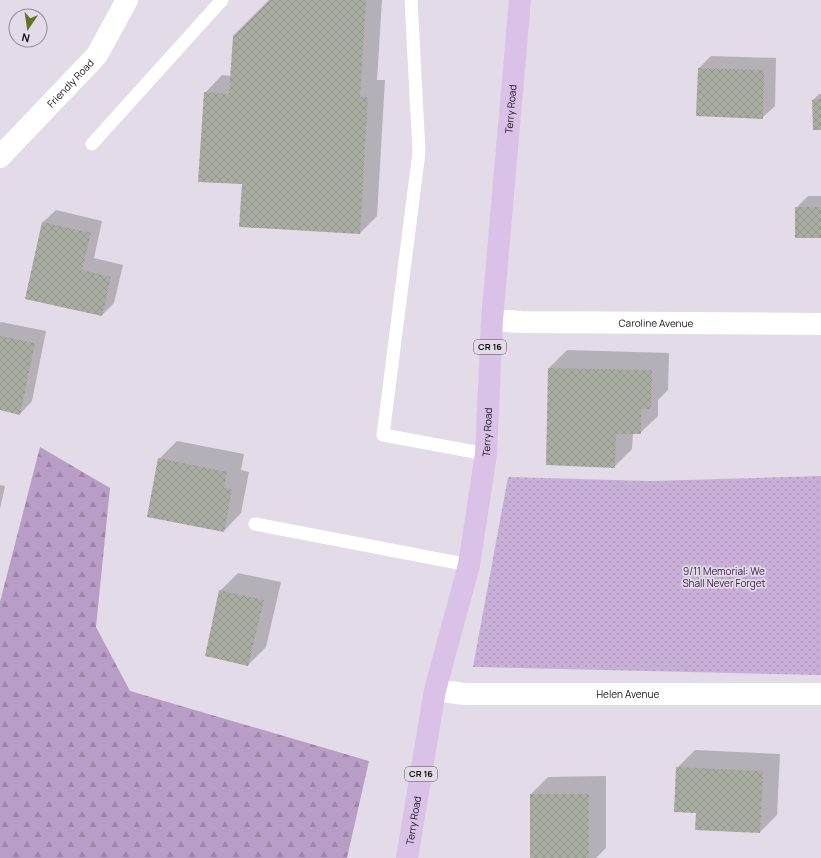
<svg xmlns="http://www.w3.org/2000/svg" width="821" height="858" font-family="Manrope,sans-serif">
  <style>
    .forest { fill: url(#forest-firs) }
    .park { fill: url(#park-dots) }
    .shadow { fill: #0003 }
    .building { fill: url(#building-cross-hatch) }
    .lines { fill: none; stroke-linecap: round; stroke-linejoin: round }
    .lane { stroke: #fff; stroke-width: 13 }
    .street { stroke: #fff; stroke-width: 22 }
    .primary { stroke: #dac1e8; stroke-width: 22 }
    .labels { text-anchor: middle; stroke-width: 3.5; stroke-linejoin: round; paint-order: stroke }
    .shield { fill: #e3dbe7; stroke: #524e54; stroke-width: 1 }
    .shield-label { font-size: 9px; font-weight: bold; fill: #141115 }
    .street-label { font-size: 10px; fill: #141115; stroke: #e3dbe7 }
    .park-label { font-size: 10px; fill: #39164a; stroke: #e3dbe7 }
  </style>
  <defs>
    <pattern id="forest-firs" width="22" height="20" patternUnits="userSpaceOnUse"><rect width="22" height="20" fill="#b89dc7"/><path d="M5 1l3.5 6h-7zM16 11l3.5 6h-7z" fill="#9d86aa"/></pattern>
    <pattern id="park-dots" width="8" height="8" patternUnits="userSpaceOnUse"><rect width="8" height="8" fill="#c8afd7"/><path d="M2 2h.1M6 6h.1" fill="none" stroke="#ab96b8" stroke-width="1.8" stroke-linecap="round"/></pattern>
    <pattern id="building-cross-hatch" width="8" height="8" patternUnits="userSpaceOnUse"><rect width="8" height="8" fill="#aaaea2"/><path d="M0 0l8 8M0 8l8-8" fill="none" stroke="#91958b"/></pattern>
  </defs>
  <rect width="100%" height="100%" fill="#e3dbe7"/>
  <polygon class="forest" points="40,447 110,488 96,627 130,691 369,761 347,858 0,858 0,602"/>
  <polygon class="park" points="821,476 821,675 473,667 508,477 650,481"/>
  <g class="shadow">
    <polygon points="270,0 382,0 377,80 385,80 377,216 360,233 243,183 205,93 222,75 231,76"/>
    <polygon points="711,56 776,58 775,106 762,118 699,68"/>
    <polygon points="819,94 821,94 821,129 814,129 813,100"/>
    <polygon points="808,196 821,196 821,237 796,208"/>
    <polygon points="56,210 102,221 94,258 123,265 114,303 102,315 43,222"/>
    <polygon points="1,322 46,331 32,401 20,414 0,409 0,323"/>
    <polygon points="567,350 669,353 668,390 658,400 658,416 640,433 633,433 632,449 615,466 547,464 549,368"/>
    <polygon points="177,441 244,454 241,470 249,472 241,513 224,531 159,459"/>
    <polygon points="0,485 5,486 0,509"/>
    <polygon points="238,573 281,582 266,647 248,665 220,591"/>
    <polygon points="695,750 780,754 777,815 760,832 697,812 677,768"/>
    <polygon points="606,776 606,848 596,858 531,858 531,794 548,777"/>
  </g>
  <g class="building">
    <polygon points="269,0 366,0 360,97 368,97 360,234 239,227 242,184 198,182 204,92 229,94 233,36"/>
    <polygon points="698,68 764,70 763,119 696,116"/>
    <polygon points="821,99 821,130 813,130 812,100"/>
    <rect x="795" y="207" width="26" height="31"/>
    <polygon points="42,222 91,233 82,270 111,277 102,316 25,299"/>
    <polygon points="0,336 35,343 20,415 0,410"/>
    <polygon points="548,368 652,370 651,409 641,409 641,434 616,434 615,468 546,465"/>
    <polygon points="158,458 227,472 224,488 232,489 224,532 147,517"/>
    <polygon points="219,590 264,600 248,666 205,656"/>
    <polygon points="676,767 763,771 760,833 695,830 696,813 674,812"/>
    <rect x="530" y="794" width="59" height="64"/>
  </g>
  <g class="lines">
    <g class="lane">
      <polyline points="411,0 419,152 383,435 486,454"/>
      <polyline points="92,144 222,0"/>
      <polyline points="255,524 469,565"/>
    </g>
    <g class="street">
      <path id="s1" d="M0 157 97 55 127 0"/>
      <path id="s2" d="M492 320 521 322 821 324"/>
      <path id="s3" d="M435 690 464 694H821"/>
    </g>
    <path class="primary" id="s4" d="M407 858 435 690 469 565 486 454 492 320 520 0"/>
  </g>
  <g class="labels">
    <g class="shield">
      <rect x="474" y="340" width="32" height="14" rx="3"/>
      <rect x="405" y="767" width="32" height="14" rx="3"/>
    </g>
    <g class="shield-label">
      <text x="490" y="350">CR 16</text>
      <text x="421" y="777">CR 16</text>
    </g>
    <g class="street-label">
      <text dy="4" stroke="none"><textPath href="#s1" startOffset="102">Friendly Road</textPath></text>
      <text dy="4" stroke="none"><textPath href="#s4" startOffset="758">Terry Road</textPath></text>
      <text dy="4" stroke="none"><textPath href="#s2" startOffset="164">Caroline Avenue</textPath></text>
      <text dy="4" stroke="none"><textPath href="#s4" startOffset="434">Terry Road</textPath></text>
      <text dy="4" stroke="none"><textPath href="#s3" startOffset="193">Helen Avenue</textPath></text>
      <text dy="4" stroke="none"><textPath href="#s4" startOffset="38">Terry Road</textPath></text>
    </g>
    <g class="park-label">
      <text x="724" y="575">9/11 Memorial: We<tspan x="724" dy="12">Shall Never Forget</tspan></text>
    </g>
  </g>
  <g transform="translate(28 28) rotate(193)"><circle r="19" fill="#e3dbe7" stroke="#908a93"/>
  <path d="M0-3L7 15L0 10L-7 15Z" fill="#5f7525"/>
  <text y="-6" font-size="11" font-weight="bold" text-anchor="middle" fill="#141115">N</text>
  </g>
</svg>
